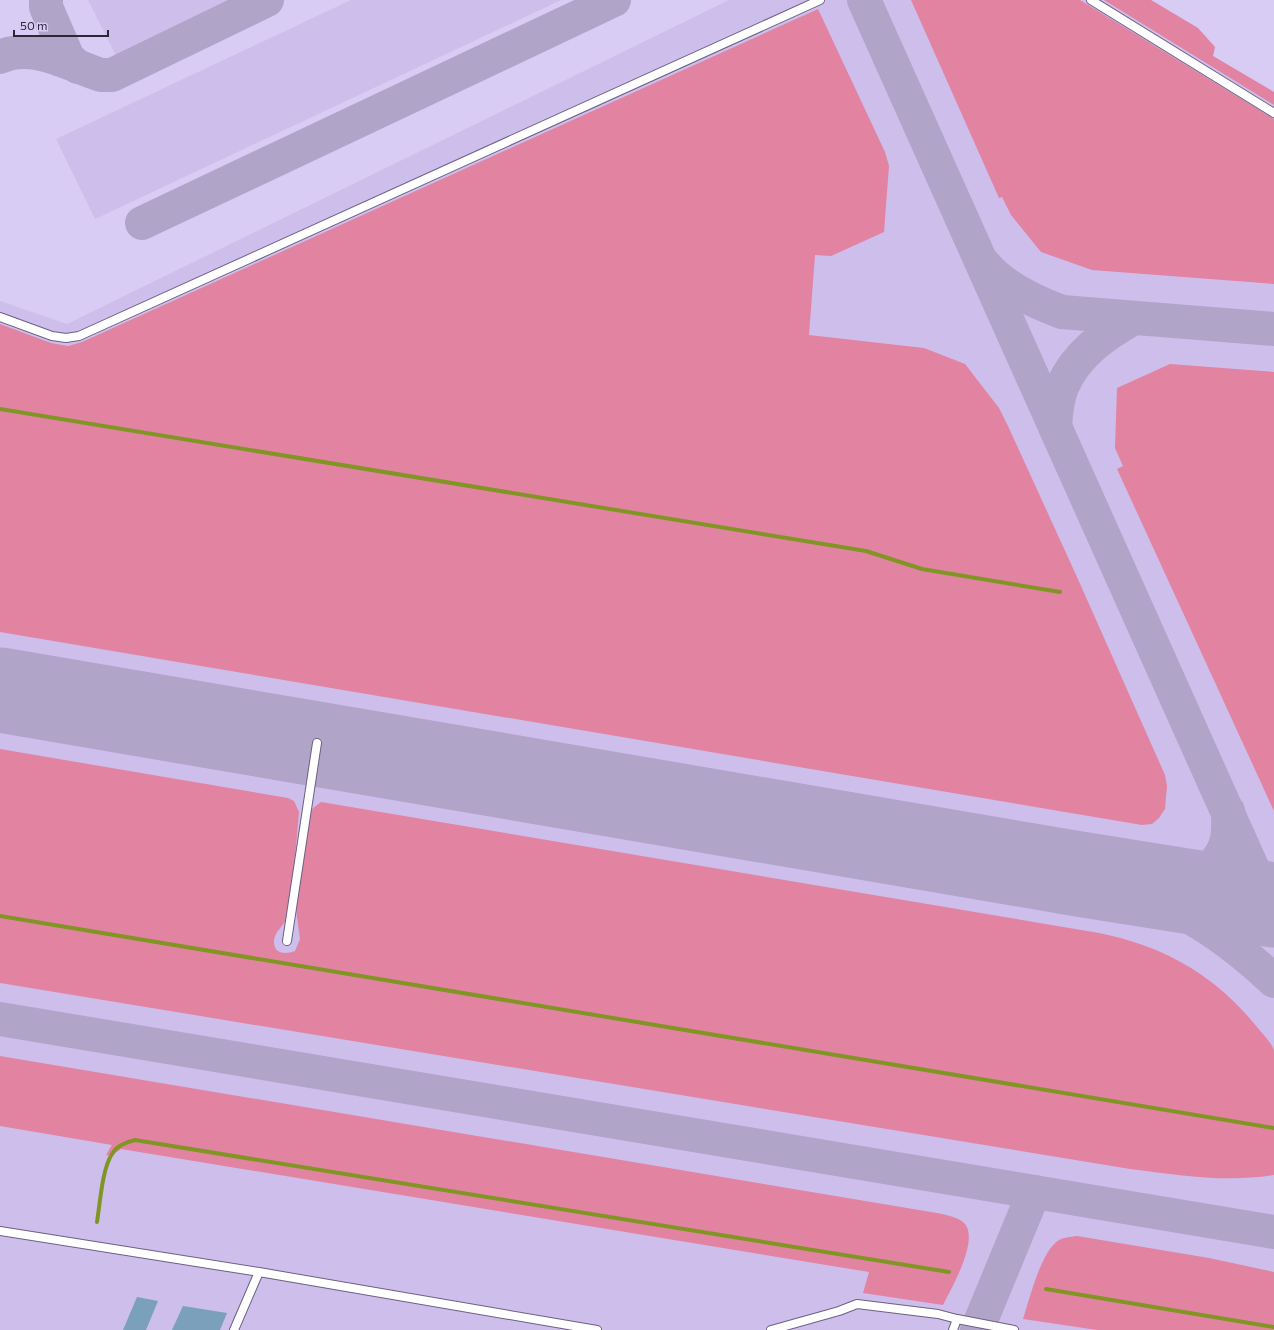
<svg xmlns="http://www.w3.org/2000/svg" width="1274" height="1330" font-family="Commissioner,sans-serif">
  <style>
    .built { fill: #cdbeec }
    .green { fill: #e283a2 }
    .lines { fill: none; stroke-linecap: round; stroke-linejoin: round }
    .stream { stroke: #819524; stroke-width: 4 }
    .taxiway { stroke: #b0a4c8; stroke-width: 34 }
    .runway { stroke: #b0a4c8; stroke-width: 85 }
    .building { fill: #7aa0bb }
    .lane-casing { stroke: #6c6084; stroke-width: 10 }
    .lane { stroke: #fff; stroke-width: 8 }
  </style>
  <rect width="100%" height="100%" fill="#d8cbf4"/>
  <g class="built">
    <polygon points="88,0 239,0 118,60"/>
    <polygon points="351,0 561,0 95,219 56,139"/>
    <polygon points="729,0 1151,0 1198,28 1215,47 1213,56 1274,92 1274,1330 0,1330 0,301 67,324"/>
  </g>
  <g class="green">
    <polygon points="911,0 1080,0 1274,119 1274,284 1092,270 1041,252 1011,215 1002,197 999,198"/>
    <polygon points="1104,0 1151,0 1198,28 1215,47 1213,56 1274,92 1274,105"/>
    <polygon points="818,9 885,152 889,166 884,232 831,256 815,255 809,335 924,348 965,364 999,408 1008,426 1077,577 1165,775 1167,786 1165,809 1159,818 1152,824 1142,825 0,632 0,324 51,343 68,346 82,342"/>
    <polygon points="1170,364 1274,372 1274,811 1117,469 1123,466 1115,448 1117,388"/>
    <path d="M0 749 288 798 294 801 299 812C296 847 293 882 287 916 285 926 273 932 274 943 275 955 287 954 295 951L300 939 296 910 310 813 313 808 321 802 1099 933C1164 946 1215 975 1257 1027 1261 1032 1273 1044 1274 1051 1274 1064 1274 1078 1274 1090 1274 1119 1274 1147 1274 1175 1226 1183 1178 1175 1130 1169L0 983Z"/>
    <path d="M0 1056 937 1213C946 1215 959 1217 965 1224 979 1241 951 1289 943 1305L863 1293 869 1272 121 1149 111 1156 106 1155 112 1145 0 1126Z"/>
    <path d="M1077 1236 1209 1258 1274 1272V1330H1097L1023 1319C1030 1298 1041 1251 1059 1240 1065 1237 1070 1237 1077 1236Z"/>
  </g>
  <g class="lines">
    <g class="stream">
      <polyline points="0,409 866,551 922,569 1060,592"/>
      <polyline points="0,916 1274,1128"/>
      <path d="M97 1222C100 1204 102 1169 112 1154 117 1145 126 1142 135 1140L949 1272"/>
      <polyline points="1046,1289 1274,1327"/>
    </g>
    <g class="taxiway">
      <polyline points="46,0 46,7 68,58 78,67"/>
      <polyline points="864,0 1274,916"/>
      <path d="M0 57C34 42 69 65 101 75H112L267 0"/>
      <polyline points="142,223 614,0"/>
      <path d="M985 265C1004 288 1035 302 1062 312L1274 329"/>
      <path d="M1057 431 1055 426C1056 413 1057 399 1062 387 1076 354 1104 335 1134 318"/>
      <path d="M1079 874C1099 879 1118 884 1137 892 1189 911 1234 943 1274 981"/>
      <path d="M1164 887C1171 886 1179 885 1186 883 1204 877 1223 859 1227 839 1229 830 1228 820 1228 811"/>
      <polyline points="0,1019 1274,1232"/>
      <polyline points="977,1330 1034,1192"/>
    </g>
    <polyline class="runway" points="0,690 1079,874 1274,905"/>
  </g>
  <g class="building">
    <polygon points="137,1297 158,1301 146,1330 123,1330"/>
    <polygon points="183,1306 227,1313 220,1330 172,1330"/>
  </g>
  <g class="lines">
    <defs>
      <g id="lane">
        <polyline points="1091,0 1274,113"/>
        <polyline points="0,317 52,336 66,338 79,336 820,0"/>
        <polyline points="287,941 317,743"/>
        <polyline points="0,1231 259,1272 597,1330"/>
        <polyline points="234,1330 259,1272"/>
        <polyline points="771,1330 839,1311 857,1304 938,1314 957,1319 1014,1330"/>
        <polyline points="953,1330 957,1319"/>
      </g>
    </defs>
    <use href="#lane" class="lane-casing"/>
    <use href="#lane" class="lane"/>
  </g>
  <path d="M14 30v6h94v-6" fill="none" stroke="#2c2736" stroke-width="2"/>
  <text x="20" y="30" font-size="12" fill="#2c2736" stroke="#d8cbf4" stroke-width="3" paint-order="stroke">50 m</text>
</svg>
